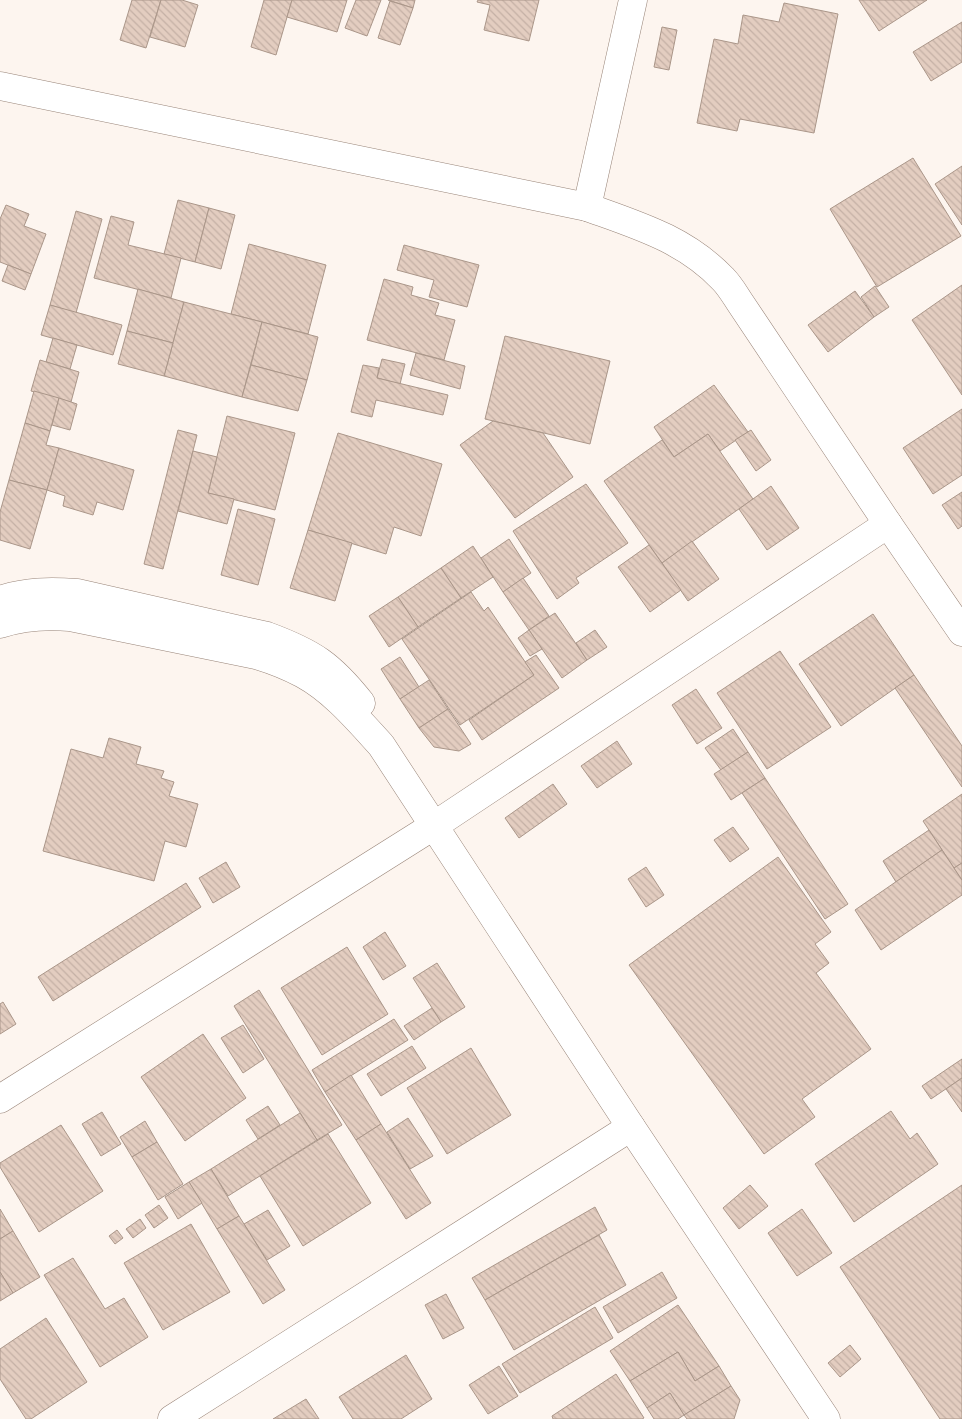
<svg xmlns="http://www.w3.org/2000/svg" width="962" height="1419" font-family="Lato,sans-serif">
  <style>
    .building { fill: url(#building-back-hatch); stroke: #aa9689 }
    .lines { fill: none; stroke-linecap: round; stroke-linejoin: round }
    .minor-casing { stroke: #988478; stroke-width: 29 }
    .minor { stroke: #fff; stroke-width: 28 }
  </style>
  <defs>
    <pattern id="building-back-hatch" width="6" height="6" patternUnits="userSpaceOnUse" patternTransform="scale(1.25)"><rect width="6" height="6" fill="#e3cdc0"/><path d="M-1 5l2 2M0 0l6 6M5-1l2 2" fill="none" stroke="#c4b0a5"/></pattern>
  </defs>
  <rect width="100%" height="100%" fill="#fdf5ef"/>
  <g class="building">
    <polygon points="132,0 161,0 146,48 120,40"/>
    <polygon points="161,0 182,0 198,5 185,47 150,37"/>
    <polygon points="264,0 292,0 276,55 251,47"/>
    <polygon points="292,0 347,0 337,32 287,17"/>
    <polygon points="356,0 381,0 367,36 345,28"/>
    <polygon points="388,0 415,0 413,8"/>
    <polygon points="478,0 539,0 529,41 484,30 490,5 477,2"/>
    <polygon points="859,0 927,0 879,31"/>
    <polygon points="390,1 413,8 400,45 378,38"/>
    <polygon points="784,3 838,14 814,133 740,119 737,131 697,123 714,39 738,44 743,15 779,22"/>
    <polygon points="962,22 962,62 931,81 913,52"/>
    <polygon points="662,27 677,30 669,70 654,67"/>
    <polygon points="913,158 961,236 877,287 830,209"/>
    <polygon points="962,166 962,225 935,184"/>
    <polygon points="178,200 209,208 195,262 164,254"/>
    <polygon points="6,205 29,214 24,226 46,234 31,274 0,262 0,219"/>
    <polygon points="209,208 235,215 221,269 195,262"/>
    <polygon points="76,211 102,219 76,313 50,305"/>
    <polygon points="111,216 134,222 128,245 181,258 171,298 94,278"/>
    <polygon points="249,244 326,265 308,334 231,314"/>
    <polygon points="404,245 479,265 467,307 429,297 434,280 397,270"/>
    <polygon points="8,265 31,274 25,290 2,281"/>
    <polygon points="384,279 413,287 411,295 439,303 435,315 455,320 444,360 367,340"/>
    <polygon points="962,285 962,395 912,320"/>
    <polygon points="875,286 889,307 874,317 861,297"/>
    <polygon points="138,289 184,302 173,343 127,331"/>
    <polygon points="855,291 874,317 828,352 808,325"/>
    <polygon points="184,302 262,322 242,397 164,376"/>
    <polygon points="50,305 122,325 113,355 41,335"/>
    <polygon points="262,322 318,337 307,380 251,365"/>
    <polygon points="127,331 173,343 164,376 118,364"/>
    <polygon points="505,336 610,361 590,444 485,419"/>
    <polygon points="53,338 77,345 70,369 46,362"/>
    <polygon points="416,353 465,366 460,389 410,375"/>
    <polygon points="382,359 405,364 400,384 377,378"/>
    <polygon points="40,360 79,372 71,402 31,391"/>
    <polygon points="251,365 307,380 298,411 242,397"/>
    <polygon points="363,365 379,368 377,378 448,395 443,415 376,400 372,417 351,412"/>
    <polygon points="714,385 748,432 720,451 708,434 674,457 654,427"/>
    <polygon points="34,391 59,398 50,431 25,423"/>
    <polygon points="59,398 77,404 70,430 52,425"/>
    <polygon points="962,409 962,475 933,494 903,448"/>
    <polygon points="227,416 295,433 275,510 208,493"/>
    <polygon points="493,421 543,433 573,477 515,518 460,445"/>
    <polygon points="25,423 50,431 46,445 59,448 47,490 9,480"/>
    <polygon points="178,430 197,435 163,569 144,564"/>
    <polygon points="751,430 771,460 756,471 735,440"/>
    <polygon points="338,433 442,464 421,536 394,527 386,554 308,530"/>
    <polygon points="708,434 753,499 662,563 604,481 662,440 674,457"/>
    <polygon points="59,448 134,470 123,510 97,502 93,515 63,506 65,496 47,490"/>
    <polygon points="193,451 217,457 208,493 234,499 227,524 178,511"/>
    <polygon points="9,480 47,490 30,549 0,540 0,512"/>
    <polygon points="586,484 628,543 576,578 579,583 557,599 513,531"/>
    <polygon points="771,486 799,528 767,550 739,509"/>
    <polygon points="962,492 962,526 958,529 942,505"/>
    <polygon points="238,509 275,519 258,585 221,575"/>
    <polygon points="308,530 352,543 335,601 290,588"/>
    <polygon points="509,539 531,573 503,592 481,558"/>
    <polygon points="692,541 719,579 688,601 662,563"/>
    <polygon points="649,545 681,590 650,612 618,567"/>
    <polygon points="473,546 493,577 461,598 441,568"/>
    <polygon points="441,568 461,598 418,627 398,597"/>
    <polygon points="523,578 549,616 529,630 503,592"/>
    <polygon points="471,592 484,611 488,607 534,675 460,725 402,639"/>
    <polygon points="398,597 418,627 389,647 369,616"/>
    <polygon points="555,613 587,660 562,678 529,630"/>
    <polygon points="873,614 914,675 841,726 799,664"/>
    <polygon points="529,630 542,649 530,656 518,638"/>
    <polygon points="595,630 607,647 587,660 576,643"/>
    <polygon points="780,651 831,727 767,769 717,693"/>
    <polygon points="536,655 559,688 482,740 469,720 534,675 525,662"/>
    <polygon points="400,657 419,687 400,699 381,669"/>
    <polygon points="914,675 962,746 962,787 895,688"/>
    <polygon points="429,680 448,709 419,728 400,699"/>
    <polygon points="696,689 722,728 697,744 672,705"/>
    <polygon points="448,709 471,744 459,751 434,747 419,728"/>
    <polygon points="733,729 748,752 721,770 705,748"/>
    <polygon points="109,738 141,747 136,764 164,771 161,778 174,782 169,796 198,804 186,847 165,841 154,881 43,851 71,749 103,758"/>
    <polygon points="617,741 632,764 597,788 581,766"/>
    <polygon points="748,752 765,778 731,800 714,774"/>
    <polygon points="765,778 848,904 825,919 742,793"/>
    <polygon points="553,784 567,804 519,838 505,818"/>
    <polygon points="962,794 962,863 954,868 923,821"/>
    <polygon points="733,827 749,849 730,862 714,840"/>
    <polygon points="929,830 942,850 896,882 883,861"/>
    <polygon points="942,850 962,880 962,895 881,950 855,910"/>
    <polygon points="778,857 831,932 815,944 829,963 816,973 871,1049 802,1099 815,1117 764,1154 629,965"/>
    <polygon points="226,862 240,887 213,903 199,878"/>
    <polygon points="962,863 962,880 954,868"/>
    <polygon points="646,867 664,895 646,907 628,879"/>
    <polygon points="186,883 201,907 53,1001 38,977"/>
    <polygon points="385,932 406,966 383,980 363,947"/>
    <polygon points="347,947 388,1014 322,1055 281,988"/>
    <polygon points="437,963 465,1007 441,1022 413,978"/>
    <polygon points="259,990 342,1125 317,1140 234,1006"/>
    <polygon points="3,1002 16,1024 0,1034 0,1004"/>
    <polygon points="432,1008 441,1022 414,1040 404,1026"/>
    <polygon points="394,1019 408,1040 325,1092 312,1070"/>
    <polygon points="243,1025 264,1059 243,1073 221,1038"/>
    <polygon points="203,1034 246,1098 185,1141 141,1077"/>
    <polygon points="412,1046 426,1068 381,1096 367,1074"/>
    <polygon points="471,1048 511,1115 447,1154 407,1088"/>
    <polygon points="962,1059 962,1078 931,1099 922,1086"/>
    <polygon points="351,1075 381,1124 356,1140 325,1092"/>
    <polygon points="962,1078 962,1112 946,1089"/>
    <polygon points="268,1106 280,1125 258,1139 246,1120"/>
    <polygon points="891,1111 910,1139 917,1133 938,1164 854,1222 815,1164"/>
    <polygon points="102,1112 121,1144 101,1156 82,1124"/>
    <polygon points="300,1113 317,1140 228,1196 211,1169"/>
    <polygon points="408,1118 433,1156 410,1169 387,1132"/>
    <polygon points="145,1121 157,1142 132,1157 120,1137"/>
    <polygon points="381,1124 431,1203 406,1219 356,1140"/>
    <polygon points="61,1125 103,1191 39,1232 0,1167 0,1163"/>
    <polygon points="328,1134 371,1203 303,1246 260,1176"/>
    <polygon points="157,1142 183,1184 158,1200 132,1157"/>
    <polygon points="211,1169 239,1216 217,1229 189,1182"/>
    <polygon points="189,1182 202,1203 178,1219 165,1197"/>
    <polygon points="750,1185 768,1206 739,1229 723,1208"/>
    <polygon points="962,1185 962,1419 940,1419 840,1267"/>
    <polygon points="159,1205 168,1218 154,1228 145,1215"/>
    <polygon points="595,1207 607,1230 485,1300 472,1278"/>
    <polygon points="0,1209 13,1231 0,1239"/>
    <polygon points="802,1209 832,1253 797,1276 768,1233"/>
    <polygon points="268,1210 290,1246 267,1260 244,1224"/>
    <polygon points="239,1216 285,1290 263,1304 217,1229"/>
    <polygon points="140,1219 146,1228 133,1238 126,1229"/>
    <polygon points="191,1224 230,1292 163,1330 124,1263"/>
    <polygon points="117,1230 123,1238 115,1244 109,1236"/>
    <polygon points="13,1231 40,1277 13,1293 0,1272 0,1239"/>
    <polygon points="599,1235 626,1285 514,1350 485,1300"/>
    <polygon points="73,1258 105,1309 124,1298 148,1337 100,1367 44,1275"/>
    <polygon points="0,1272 13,1293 0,1301"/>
    <polygon points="662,1272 677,1298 618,1333 603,1307"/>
    <polygon points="446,1294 464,1328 443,1339 425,1305"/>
    <polygon points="678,1305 719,1366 695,1381 678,1352 630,1381 610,1351"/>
    <polygon points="595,1307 613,1338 520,1393 502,1364"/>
    <polygon points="46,1318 87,1382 31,1419 26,1419 0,1379 0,1349"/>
    <polygon points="850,1345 861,1359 840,1377 828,1363"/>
    <polygon points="678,1352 695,1381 719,1366 731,1386 684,1415 670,1393 647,1408 630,1381"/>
    <polygon points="406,1355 432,1399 401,1419 353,1419 339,1397"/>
    <polygon points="499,1366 518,1396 488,1414 469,1385"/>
    <polygon points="616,1374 644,1418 642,1419 553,1419 552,1416"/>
    <polygon points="731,1386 740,1400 734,1419 687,1419 684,1415"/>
    <polygon points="670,1393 684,1415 678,1419 654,1419 647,1408"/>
    <polygon points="306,1399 319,1419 273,1419"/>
  </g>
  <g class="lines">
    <defs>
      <g id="minor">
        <path d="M0 86 587 207C637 225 685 239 723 279 730 286 735 295 741 304L888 524 962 632"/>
        <polyline points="587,207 633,0"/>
        <path d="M0 600C25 591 51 591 77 593L267 636C313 653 331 665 361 703"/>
        <path d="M0 624C24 616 46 615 70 617L256 655C273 660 288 666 303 674 334 691 358 720 381 745L631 1127 826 1419"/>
        <polyline points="0,1099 435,825 888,524"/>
        <polyline points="172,1419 631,1127"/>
      </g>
    </defs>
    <use href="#minor" class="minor-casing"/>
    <use href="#minor" class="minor"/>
  </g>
</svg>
